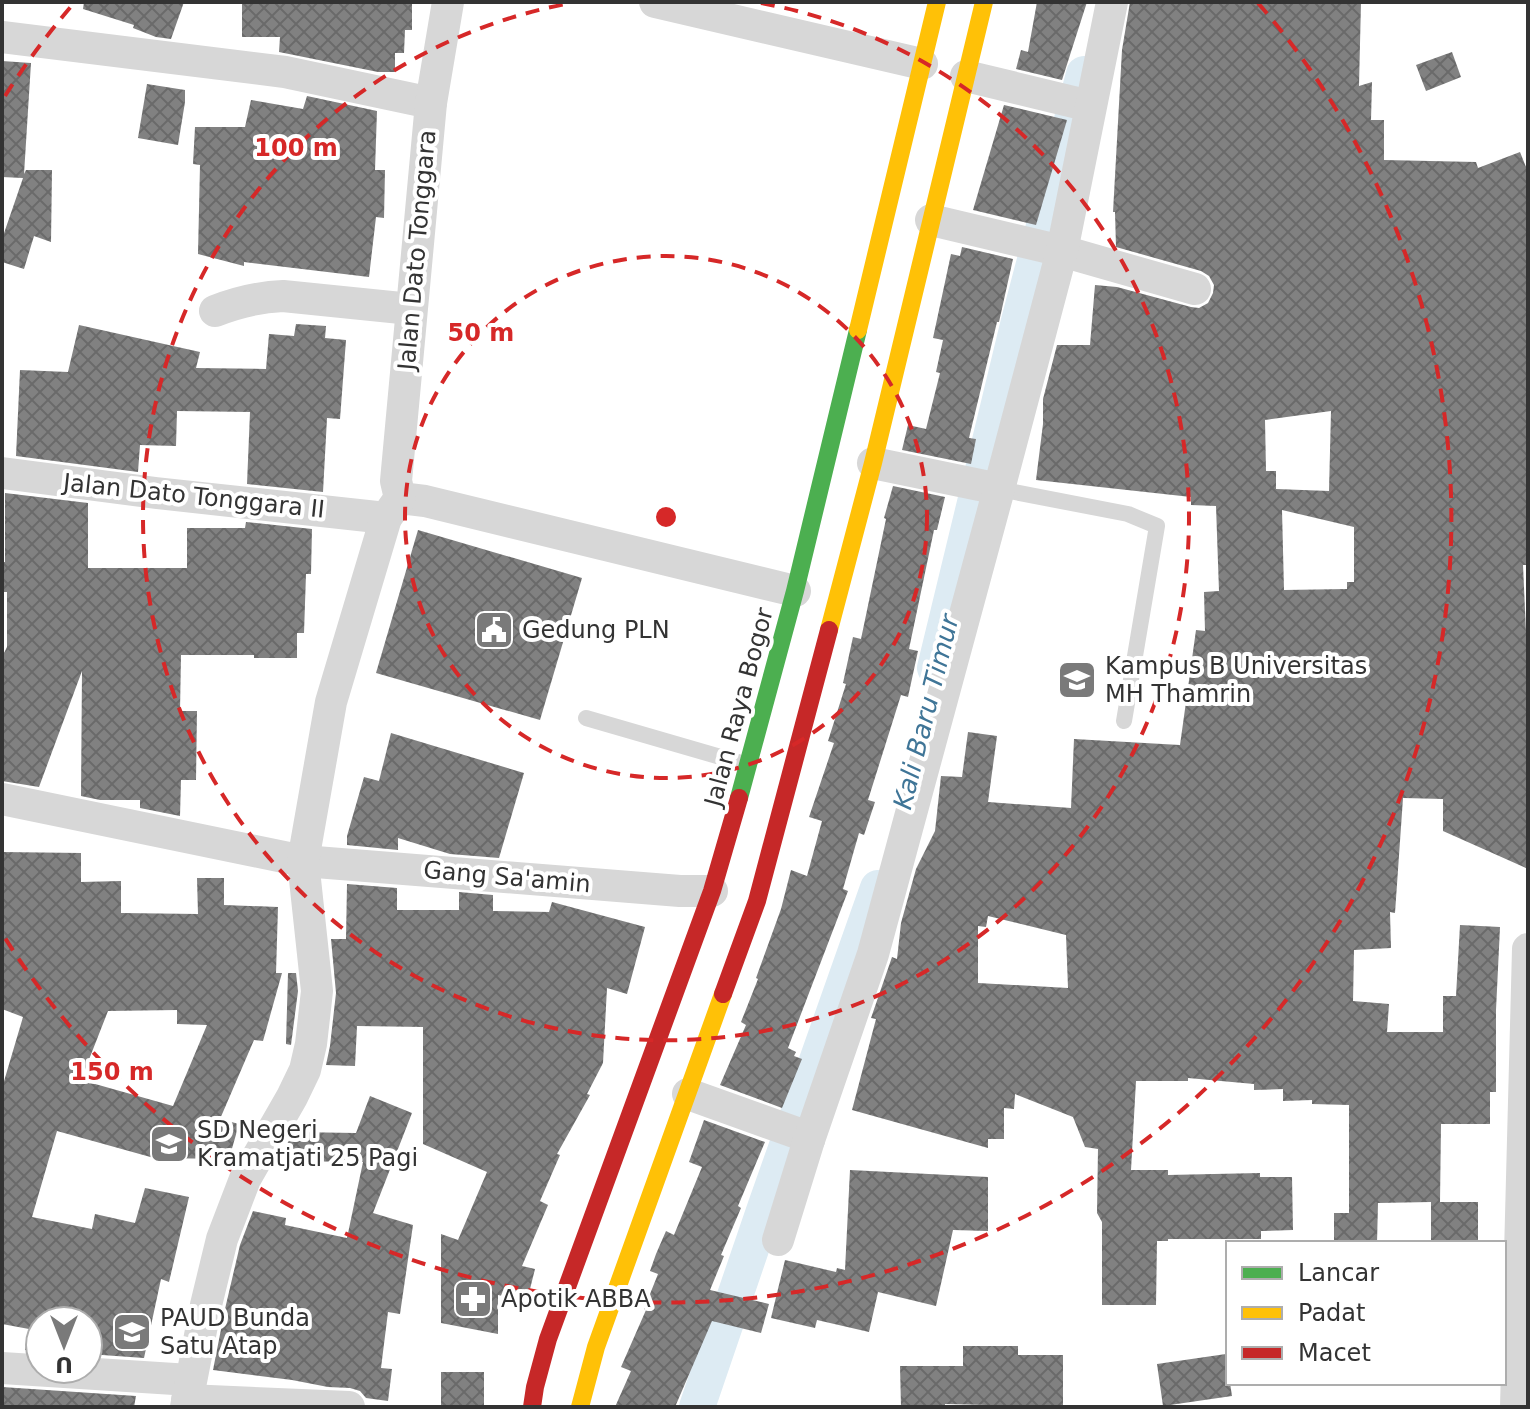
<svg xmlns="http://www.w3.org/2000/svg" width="1530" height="1409" font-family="'DejaVu Sans',sans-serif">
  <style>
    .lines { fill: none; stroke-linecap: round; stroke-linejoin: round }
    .canal { stroke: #ddebf3; stroke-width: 36 }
    .building { fill: url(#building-cross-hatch); fill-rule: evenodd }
    .lane { stroke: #d7d7d7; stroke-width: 16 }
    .street { stroke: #d7d7d7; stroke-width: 32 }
    .fast { stroke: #4caf50; stroke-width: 18 }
    .slow { stroke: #ffc107; stroke-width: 18 }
    .jam { stroke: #c62828; stroke-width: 18 }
    .ring { fill: none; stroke: #d62828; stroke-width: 4; stroke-dasharray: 14 10 }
    .labels { text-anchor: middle; stroke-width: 8; stroke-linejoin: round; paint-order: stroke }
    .street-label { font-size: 24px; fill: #333; stroke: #fff }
    .poi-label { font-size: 24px; fill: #333; stroke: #fff; text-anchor: start }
    .water-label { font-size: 26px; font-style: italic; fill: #3f7597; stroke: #fff }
    .centre { fill: #d62828; stroke: #fff; stroke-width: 4 }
    .ring-label { font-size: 24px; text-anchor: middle; font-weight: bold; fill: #d62828; stroke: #fff; stroke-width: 8; stroke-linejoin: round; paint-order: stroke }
  </style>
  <defs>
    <pattern id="building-cross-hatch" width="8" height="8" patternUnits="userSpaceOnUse" patternTransform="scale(2)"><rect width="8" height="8" fill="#818181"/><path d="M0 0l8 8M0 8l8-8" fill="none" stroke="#6a6a6a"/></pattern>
  </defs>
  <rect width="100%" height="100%" fill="#fff"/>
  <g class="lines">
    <g class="canal">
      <polyline points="935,668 1019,321 1084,74"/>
      <polyline points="697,1407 765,1208 878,888"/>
    </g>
  </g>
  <g class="building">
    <polygon points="84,2 184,2 171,39 156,37 133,28 134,25 83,9"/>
    <polygon points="242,2 412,2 412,30 405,30 404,53 395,53 395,72 378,72 279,52 280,37 242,37"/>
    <polygon points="1037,2 1087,2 1062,80 1016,69 1021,50 1028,52"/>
    <path d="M1130 2H1361L1359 86 1372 82 1371 120H1384V160L1476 162 1478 168 1520 152 1528 172V565H1523L1526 632 1528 633V869L1443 831V799L1403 798 1395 913 1390 912 1391 948 1354 950 1353 1001 1389 1004 1387 1032H1443V996H1456L1460 925 1500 927 1496 1010V1092H1490V1124H1441L1440 1202H1478V1243H1431V1202L1378 1203 1377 1243H1334V1213H1349V1105L1312 1104V1100L1283 1101V1089L1254 1090V1084L1188 1078V1081H1136L1131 1170H1168V1175L1260 1173V1177H1292L1293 1230 1261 1231V1239H1168V1241H1157L1156 1305H1102V1222L1097 1213 1098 1149 1085 1147 1073 1117 1015 1094 1014 1109 1004 1108V1139H988V1148L852 1110 876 1019 871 1018 892 957 897 959 901 923 916 869 935 831 941 776 962 777 968 732 997 736 988 802 1071 808 1074 739 1180 745 1196 630 1205 631 1204 592 1219 591 1216 506 1191 505V497L1036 480 1043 424V399L1057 345H1090L1095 285 1117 287 1191 307 1199 308 1208 303 1213 293 1214 285 1209 276 1201 271 1116 247 1115 212H1113L1122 50ZM1331 411 1329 491 1276 489V471H1266L1265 420ZM1282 510 1354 527V582H1347V589L1284 590ZM988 916 1066 935 1068 988 978 983V926L986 927Z"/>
    <polygon points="1452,52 1461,77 1426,91 1416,65"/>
    <polygon points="2,61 31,63 24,174 26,170 52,170 51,242 34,236 24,269 2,262 2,239 23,178 2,177"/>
    <polygon points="147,84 185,90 185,102 178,145 138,138"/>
    <polygon points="307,96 377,111 375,170 385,170 384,218 376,217 369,277 244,262 244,266 198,254 200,165 193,164 195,127 245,127 251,100 303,109"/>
    <polygon points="1004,105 1067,120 1036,225 973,210"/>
    <polygon points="962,247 1013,259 999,322 997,322 969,438 976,439 971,464 902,450 908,425 926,429 940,373 936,372 943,340 933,338 951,254 960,256"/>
    <polygon points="296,324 326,326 325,338 346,340 340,419 327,418 323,492 247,484 250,412 177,411 176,446 140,445 138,472 16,456 20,370 68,372 79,325 200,352 196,368 266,369 269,334 294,336"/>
    <polygon points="893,486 945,497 937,530 934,530 909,649 918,651 908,697 901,695 868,800 875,802 864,835 859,833 843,889 848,891 788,1048 796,1052 794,1056 802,1059 782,1108 720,1085 746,1025 741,1022 758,979 756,978 781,909 791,870 807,876 822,821 809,817 834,743 828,741 846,684 843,683 853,637 861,639 886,519 884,518"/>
    <polygon points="5,493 88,503 88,568 187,568 187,528 245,528 246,522 312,529 311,574 306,574 304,633 297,633 297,658 254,658 254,655 181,655 180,711 197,711 196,780 181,780 180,816 140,808 140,800 100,800 81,796 82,671 39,787 2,781 2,657 7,647 7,592 2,592 2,562 5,562"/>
    <polygon points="418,530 582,578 540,720 376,673"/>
    <polygon points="391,733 524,773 499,858 450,854 398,838 398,850 347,845 347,836 364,777 379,781"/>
    <path d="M2 852 81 853V882L121 881V913L198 914 197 878H224V905L278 907 276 973H282L263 1041 254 1040 220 1119 239 1124 229 1159 154 1158 57 1131 32 1217 92 1229 95 1214 135 1223 145 1188 189 1197 169 1282 161 1279 144 1358 88 1354V1321H40V1351L25 1350 29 1329 2 1324V1088L23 1017 2 1009ZM177 1010V1024L207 1025 173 1106 81 1080 108 1011Z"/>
    <polygon points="347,884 397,888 397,910 459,910 459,892 493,895 493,911 549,912 552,902 645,927 627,994 607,988 603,1063 587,1094 590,1095 557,1154 560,1155 540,1201 548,1205 522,1266 535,1269 527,1301 498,1295 498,1334 441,1323 441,1234 458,1240 487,1172 423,1144 423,1027 357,1026 355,1066 326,1065 330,1046 336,993 331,939 346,939"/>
    <polygon points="288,973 296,973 298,991 291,1045 286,1044"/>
    <polygon points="370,1096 412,1113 373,1213 413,1225 400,1314 388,1312 381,1368 392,1369 388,1401 366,1398 360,1391 350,1388 328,1387 292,1380 213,1370 225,1309 240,1245 253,1211 286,1218 285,1225 347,1238 363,1162 284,1161 284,1149 294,1132 356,1133"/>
    <polygon points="704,1120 765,1142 738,1206 741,1208 721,1255 724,1256 710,1290 769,1304 761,1333 712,1321 675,1407 615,1407 631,1371 621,1367 646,1310 644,1309 658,1274 650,1271 656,1254 666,1231 674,1235 702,1167 689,1162"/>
    <polygon points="850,1170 988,1177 988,1231 953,1230 936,1306 878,1292 869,1332 817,1320 815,1328 771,1318 785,1260 836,1272 837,1268 845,1270"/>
    <polygon points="963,1346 1018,1346 1018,1355 1063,1355 1063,1407 945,1404 945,1407 901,1407 900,1366 963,1366"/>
    <polygon points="1226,1354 1228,1383 1230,1383 1232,1396 1163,1406 1157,1364"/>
    <rect x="441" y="1372" width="43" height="34"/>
    <polygon points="2,1387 136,1396 134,1407 2,1407"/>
  </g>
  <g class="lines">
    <g class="lane">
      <polyline points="999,489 1128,514 1157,526 1124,721"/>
      <polyline points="586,718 748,765"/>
    </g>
    <g class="street">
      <polyline points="655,2 922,64"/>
      <polyline points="2,37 285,72 431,103"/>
      <polyline points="966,76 1090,106"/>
      <polyline points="931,220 1062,251 1195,289"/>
      <path d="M215 311C238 302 259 297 283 296L411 309"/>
      <polyline points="873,463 999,489"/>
      <polyline points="2,473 156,493 386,518"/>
      <polyline points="400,498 425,501 795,591"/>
      <polyline points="2,799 303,861 680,891 712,891"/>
      <polyline points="688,1094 797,1133 809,1140"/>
      <polyline points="778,1240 809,1140 873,954 999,489 1062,251 1112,2"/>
      <polyline points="2,1368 190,1380"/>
      <polyline points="187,1400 349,1407"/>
      <polyline points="186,1407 206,1305 222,1239 245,1179 292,1097 305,1070 311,1044 317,991 303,861 331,702 386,518 400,498 396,481 431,103 448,2"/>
      <polyline points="1516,1407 1528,949"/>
    </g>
    <polyline class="fast" points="739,798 795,591 858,330"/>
    <g class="slow">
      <polyline points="858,330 937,2"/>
      <polyline points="829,630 873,463 984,2"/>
      <polyline points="580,1407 596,1347 723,994"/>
    </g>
    <g class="jam">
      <polyline points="723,994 757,901 829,630"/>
      <polyline points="532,1407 535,1387 548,1339 712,891 739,798"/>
    </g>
  </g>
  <g class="ring">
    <circle cx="666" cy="517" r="261"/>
    <path d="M761 3A523 523 0 1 1 571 3"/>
    <path d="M5 96A784 784 0 0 1 74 3M1258 3A784 784 0 1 1 5 938"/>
  </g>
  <defs>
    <symbol id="civic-square" viewBox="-11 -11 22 22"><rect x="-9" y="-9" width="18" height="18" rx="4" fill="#7a7a7a" stroke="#fff"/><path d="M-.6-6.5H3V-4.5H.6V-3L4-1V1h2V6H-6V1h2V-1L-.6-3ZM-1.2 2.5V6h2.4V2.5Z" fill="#fff"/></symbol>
    <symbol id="university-square" viewBox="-11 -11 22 22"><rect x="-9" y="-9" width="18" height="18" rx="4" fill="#7a7a7a" stroke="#fff"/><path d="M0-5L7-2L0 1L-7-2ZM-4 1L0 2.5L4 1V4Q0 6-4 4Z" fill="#fff"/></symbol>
    <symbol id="school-square" viewBox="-11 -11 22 22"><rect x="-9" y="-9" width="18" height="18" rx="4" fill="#7a7a7a" stroke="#fff"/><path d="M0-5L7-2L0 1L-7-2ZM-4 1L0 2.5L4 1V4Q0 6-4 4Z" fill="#fff"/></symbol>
    <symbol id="pharmacy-square" viewBox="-11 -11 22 22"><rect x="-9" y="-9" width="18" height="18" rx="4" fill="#7a7a7a" stroke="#fff"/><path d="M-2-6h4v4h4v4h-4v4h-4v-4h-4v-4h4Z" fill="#fff"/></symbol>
  </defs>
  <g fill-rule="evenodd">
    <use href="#civic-square" x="472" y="608" width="44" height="44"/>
    <use href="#university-square" x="1055" y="658" width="44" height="44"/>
    <use href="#school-square" x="147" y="1122" width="44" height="44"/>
    <use href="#pharmacy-square" x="451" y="1277" width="44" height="44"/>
    <use href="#school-square" x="110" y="1310" width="44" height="44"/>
  </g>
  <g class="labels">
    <g class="street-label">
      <text transform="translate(417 250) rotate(-85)" y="8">Jalan Dato Tonggara</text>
      <text transform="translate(194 496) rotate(6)" y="8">Jalan Dato Tonggara II</text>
      <text transform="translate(739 707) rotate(-75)" y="8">Jalan Raya Bogor</text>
      <text transform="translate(507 877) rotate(5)" y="8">Gang Sa'amin</text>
    </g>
    <g class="poi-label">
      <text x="522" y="638">Gedung PLN</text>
      <text x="1105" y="674">Kampus B Universitas<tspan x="1105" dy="28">MH Thamrin</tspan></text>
      <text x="197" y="1138">SD Negeri<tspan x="197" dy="28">Kramatjati 25 Pagi</tspan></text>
      <text x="501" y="1307">Apotik ABBA</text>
      <text x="160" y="1326">PAUD Bunda<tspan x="160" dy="28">Satu Atap</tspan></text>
    </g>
    <g class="water-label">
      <text transform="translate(926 712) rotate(-76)" y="9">Kali Baru Timur</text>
    </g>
  </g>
  <circle cx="666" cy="517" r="12" class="centre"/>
  <g class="ring-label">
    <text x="296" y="156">100 m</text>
    <text x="481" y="341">50 m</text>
    <text x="112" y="1080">150 m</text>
  </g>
  <rect width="1530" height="1409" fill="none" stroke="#333333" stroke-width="8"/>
  <rect x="1226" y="1241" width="280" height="144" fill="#ffffff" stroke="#adadad" stroke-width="2"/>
  <rect x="1242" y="1267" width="40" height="12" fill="#4caf50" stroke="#adadad" stroke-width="2"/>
  <text x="1298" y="1281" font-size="24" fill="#333333">Lancar</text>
  <rect x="1242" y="1307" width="40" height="12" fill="#ffc107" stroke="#adadad" stroke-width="2"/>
  <text x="1298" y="1321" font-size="24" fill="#333333">Padat</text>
  <rect x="1242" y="1347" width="40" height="12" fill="#c62828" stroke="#adadad" stroke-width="2"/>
  <text x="1298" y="1361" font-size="24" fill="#333333">Macet</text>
  <g transform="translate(64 1345) rotate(180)"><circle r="38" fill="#ffffff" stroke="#adadad" stroke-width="2"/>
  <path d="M0-6L14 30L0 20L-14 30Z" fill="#7a7a7a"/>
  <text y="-12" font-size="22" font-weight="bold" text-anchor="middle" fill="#333333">U</text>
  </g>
</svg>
